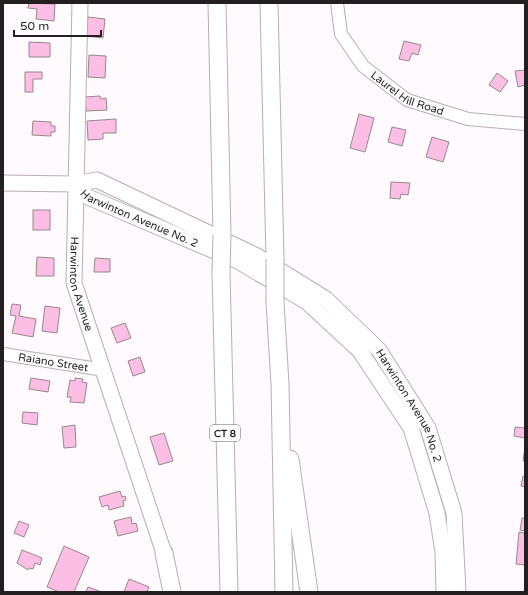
<svg xmlns="http://www.w3.org/2000/svg" width="528" height="595" font-family="'Varela Round',sans-serif">
  <style>
    .building { fill: #fcbfe3; stroke: #94888f }
    .lines { fill: none; stroke-linecap: round; stroke-linejoin: round }
    .minor-casing { stroke: #b9adb4; stroke-width: 14 }
    .major-casing { stroke: #b9adb4; stroke-width: 17 }
    .highway-casing { stroke: #b9adb4; stroke-width: 19 }
    .minor { stroke: #fff; stroke-width: 12 }
    .major { stroke: #fff; stroke-width: 15 }
    .highway { stroke: #fff; stroke-width: 17 }
    .highway-bridge-casing { stroke: #b9adb4; stroke-width: 19; stroke-linecap: butt }
    .highway-bridge { stroke: #fff; stroke-width: 17 }
    .labels { text-anchor: middle; stroke-width: 3; stroke-linejoin: round; paint-order: stroke }
    .shield { fill: #fff; stroke: #656264; stroke-width: 1 }
    .shield-label { font-size: 10px; font-weight: bold; fill: #231f21 }
    .street-label { font-size: 11px; fill: #231f21; stroke: #fff }
  </style>
  <rect width="100%" height="100%" fill="#fffafd"/>
  <g class="building">
    <polygon points="29,3 55,4 54,21 36,19 37,9 28,8"/>
    <polygon points="88,17 105,19 103,38 85,36"/>
    <polygon points="404,41 421,45 418,55 412,53 409,61 399,59"/>
    <polygon points="29,42 50,43 50,57 29,57"/>
    <polygon points="89,55 106,56 105,78 88,77"/>
    <polygon points="525,70 525,85 518,87 515,71"/>
    <polygon points="25,72 42,72 42,79 33,79 33,92 25,92"/>
    <polygon points="497,73 508,81 500,92 489,85"/>
    <polygon points="100,96 101,99 106,98 107,110 86,111 85,97"/>
    <polygon points="359,114 374,118 365,152 350,148"/>
    <polygon points="116,119 116,133 103,133 103,139 88,140 87,121"/>
    <polygon points="33,121 51,122 51,126 55,126 55,132 51,132 51,136 32,135"/>
    <polygon points="392,127 406,130 402,146 388,142"/>
    <polygon points="432,137 449,142 443,162 426,157"/>
    <polygon points="391,182 410,183 408,195 401,194 400,199 390,198"/>
    <rect x="33" y="210" width="17" height="20"/>
    <polygon points="37,257 54,258 54,276 36,276"/>
    <polygon points="95,258 110,259 110,272 94,272"/>
    <polygon points="12,304 21,305 19,316 36,319 33,337 12,333 16,316 10,315"/>
    <polygon points="45,306 60,308 57,333 42,331"/>
    <polygon points="125,323 131,338 117,343 111,328"/>
    <polygon points="140,357 145,372 133,376 128,361"/>
    <polygon points="31,378 50,381 48,392 29,389"/>
    <polygon points="75,378 83,379 82,382 87,383 84,403 70,402 71,397 67,397 70,380 75,381"/>
    <polygon points="23,412 38,413 37,425 22,423"/>
    <polygon points="75,425 76,447 64,448 62,427"/>
    <polygon points="515,427 525,428 525,438 514,436"/>
    <polygon points="164,433 173,461 159,465 150,437"/>
    <polygon points="525,447 525,461 523,461"/>
    <polygon points="523,476 525,476 525,487 521,486"/>
    <polygon points="120,491 122,497 125,496 126,500 123,501 124,506 109,510 108,505 102,507 99,497"/>
    <polygon points="131,517 132,524 136,523 138,531 118,536 114,521"/>
    <polygon points="522,518 525,518 525,531 520,530"/>
    <polygon points="19,521 29,525 24,537 14,533"/>
    <polygon points="519,532 525,533 525,565 516,564"/>
    <polygon points="64,546 89,557 74,592 59,592 47,587"/>
    <polygon points="22,550 42,558 40,565 35,563 33,569 29,568 28,570 17,563"/>
    <polygon points="129,579 149,587 147,592 124,592"/>
    <polygon points="88,587 102,592 86,592"/>
  </g>
  <g class="lines">
    <defs>
      <g id="minor">
        <path id="s1" d="M337 3 341 34 363 66 407 100 468 119 525 124"/>
        <path id="s2" d="M3 354 104 370"/>
      </g>
      <g id="major">
        <path id="s3" d="M80 3 74 283 164 553"/>
        <path id="s4" d="M3 183 75 184 97 180 257 256 326 299 379 350 428 428 454 513 458 592"/>
        <path id="s5" d="M75 184 88 197 238 261 307 302 360 351 411 428 437 513 443 552 444 592"/>
      </g>
      <g id="highway">
        <polyline points="217,3 222,235"/>
        <polyline points="269,3 275,259"/>
        <polyline points="221,273 229,592"/>
        <polyline points="275,302 280,384 284,592"/>
        <polyline points="290,459 309,592"/>
        <polyline points="164,553 172,592"/>
      </g>
    </defs>
    <use href="#minor" class="minor-casing"/>
    <use href="#major" class="major-casing"/>
    <use href="#highway" class="highway-casing"/>
    <use href="#minor" class="minor"/>
    <use href="#major" class="major"/>
    <use href="#highway" class="highway"/>
    <defs>
      <g id="highway-bridge">
        <polyline points="221,273 222,235"/>
        <polyline points="275,302 275,259"/>
      </g>
    </defs>
    <use href="#highway-bridge" class="highway-bridge-casing"/>
    <use href="#highway-bridge" class="highway-bridge"/>
  </g>
  <g class="labels">
    <rect class="shield" x="210" y="425" width="30" height="16" rx="3"/>
    <g class="shield-label">
      <text x="225" y="437">CT 8</text>
    </g>
    <g class="street-label">
      <text dy="4" stroke="none"><textPath href="#s1" startOffset="123">Laurel Hill Road</textPath></text>
      <text dy="4" stroke="none"><textPath href="#s5" startOffset="74">Harwinton Avenue No. 2</textPath></text>
      <text dy="4" stroke="none"><textPath href="#s3" startOffset="282">Harwinton Avenue</textPath></text>
      <text dy="4" stroke="none"><textPath href="#s2" startOffset="51">Raiano Street</textPath></text>
      <text dy="4" stroke="none"><textPath href="#s4" startOffset="490">Harwinton Avenue No. 2</textPath></text>
    </g>
  </g>
  <rect width="528" height="595" fill="none" stroke="#231f21" stroke-width="8"/>
  <path d="M14 30v6h87v-6" fill="none" stroke="#231f21" stroke-width="2"/>
  <text x="20" y="30" font-size="12" fill="#231f21" stroke="#ffffff" stroke-width="3" paint-order="stroke">50 m</text>
</svg>
